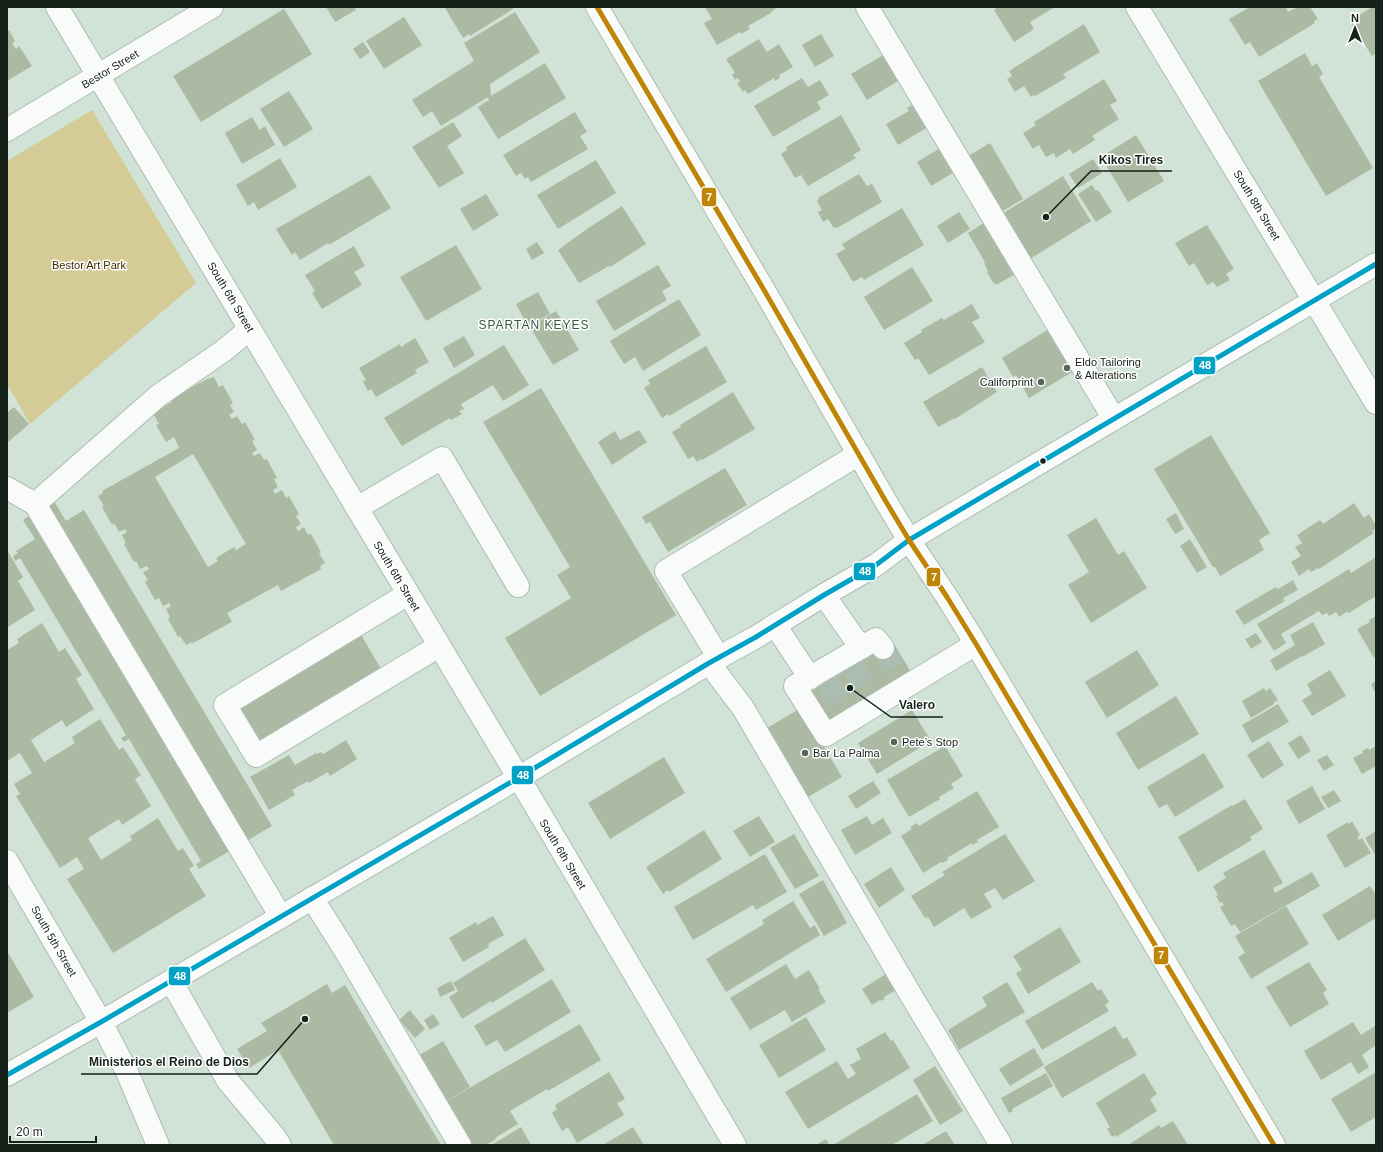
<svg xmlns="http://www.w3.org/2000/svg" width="1383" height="1152" font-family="Arial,sans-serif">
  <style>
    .green { fill: #d4cb96 }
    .building { fill: #adbaa3; fill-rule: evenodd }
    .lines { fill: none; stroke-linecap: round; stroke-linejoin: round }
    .minor-tunnel { stroke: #abbcb1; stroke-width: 22; stroke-dasharray: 22 11; stroke-linecap: butt }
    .minor-casing { stroke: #aebcb3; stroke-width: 24 }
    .major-casing { stroke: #aebcb3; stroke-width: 24 }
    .minor { stroke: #f8fbf9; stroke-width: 22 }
    .major { stroke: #f8fbf9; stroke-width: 22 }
    .bus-1-casing { stroke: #fff; stroke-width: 8 }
    .bus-2-casing { stroke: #fff; stroke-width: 8 }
    .bus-1 { stroke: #01a2c5; stroke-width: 5 }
    .bus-2 { stroke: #be8506; stroke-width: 5 }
    .poi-dot { fill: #57655c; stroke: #fff; stroke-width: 1.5 }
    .bus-dot { fill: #152119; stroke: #fff; stroke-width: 1.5 }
    .labels { text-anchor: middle; stroke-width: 3; stroke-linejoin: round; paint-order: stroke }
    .street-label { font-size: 11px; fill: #152119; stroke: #fff }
    .park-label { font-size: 11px; fill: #392b00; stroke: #fff }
    .poi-label { font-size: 11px; fill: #152119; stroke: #fff; text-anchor: start }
    .neighbourhood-label { font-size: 12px; letter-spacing: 1px; fill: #3b5745; stroke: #fff }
    .leader { fill: none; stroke: #152119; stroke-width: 1.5 }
    .callout-dot { fill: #152119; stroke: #fff; stroke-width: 1.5 }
    .callout-label { font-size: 12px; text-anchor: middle; font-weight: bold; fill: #152119; stroke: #fff; stroke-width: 3; stroke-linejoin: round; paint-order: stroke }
    .line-badge { stroke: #fff; stroke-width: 1.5 }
    .badge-label { font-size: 11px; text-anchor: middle; font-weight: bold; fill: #fff }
  </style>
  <rect width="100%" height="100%" fill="#d1e3d7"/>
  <polygon class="green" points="92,110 196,283 30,424 7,384 7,161"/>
  <g class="building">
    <polygon points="326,7 355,7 356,10 335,22"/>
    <polygon points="446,7 512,7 513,9 470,36 469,34 463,38 445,8"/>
    <polygon points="705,7 778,7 771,12 771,13 748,26 750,29 741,34 740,32 717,45 704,23 712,19"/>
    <polygon points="998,7 1055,7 1030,22 1034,29 1014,42 994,10"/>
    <polygon points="1250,7 1286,7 1288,12 1298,7 1310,7 1318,19 1314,21 1315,23 1259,57 1250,42 1245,45 1229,19"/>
    <polygon points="1372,7 1376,7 1376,53 1372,56 1350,21"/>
    <polygon points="284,9 312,54 201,122 173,76"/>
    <polygon points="515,12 540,52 490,84 491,96 545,63 566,98 498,139 478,107 489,100 488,97 441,126 432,111 423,117 412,100 474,61 464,43"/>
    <polygon points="404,17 422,45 384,69 366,41"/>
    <polygon points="1084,24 1100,52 1063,74 1066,78 1035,96 1034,95 1031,97 1024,86 1015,92 1007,79 1012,76 1009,71"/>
    <polygon points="9,30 15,41 12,43 16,49 19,46 32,66 7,81 7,31"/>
    <polygon points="821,34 834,56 815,67 802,45"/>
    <polygon points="759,39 767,52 779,44 793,67 779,75 780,78 775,81 774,78 748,94 745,90 743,92 737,83 740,81 738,78 735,80 732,74 735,73 726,59"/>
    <polygon points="363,42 370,52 360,59 353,49"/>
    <polygon points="1305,53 1312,66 1317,63 1323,74 1319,77 1373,168 1326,196 1258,81"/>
    <polygon points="885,54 901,79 867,100 851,74"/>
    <polygon points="802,78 808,87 820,80 829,95 817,102 821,109 773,137 754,106"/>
    <polygon points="1104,79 1117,101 1110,105 1119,119 1092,136 1095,140 1073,154 1070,149 1056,158 1054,153 1046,157 1039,145 1033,149 1023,133 1036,125 1034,122"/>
    <polygon points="289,91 313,129 284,147 260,109"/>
    <polygon points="912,105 914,108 916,107 928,127 898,145 886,124 909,111 907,108"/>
    <polygon points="575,112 587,132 580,136 588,149 531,182 528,177 525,179 521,173 516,176 503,155"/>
    <polygon points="841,115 861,150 853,155 856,158 808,186 801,175 795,178 781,154 787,150 786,147"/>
    <polygon points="252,117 260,130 265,126 275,145 242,164 225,133"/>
    <polygon points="453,122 462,136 447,146 464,173 439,188 412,147"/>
    <polygon points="1136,135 1164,181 1128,202 1101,157"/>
    <polygon points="990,143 1023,199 1001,212 968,156"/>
    <polygon points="942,147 956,171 931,186 917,162"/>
    <polygon points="280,158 297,187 258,210 254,202 248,206 236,185"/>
    <polygon points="1093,159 1102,173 1078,188 1069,174"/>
    <polygon points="596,160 616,193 558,229 537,195"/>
    <polygon points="859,174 867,186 872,184 882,202 837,228 836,227 834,228 828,219 823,222 818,212 822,210 817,201 819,199 818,198"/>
    <polygon points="370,175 391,208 329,245 328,243 300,260 295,252 292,255 276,229"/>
    <polygon points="1063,176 1091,221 1030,259 1002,214"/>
    <polygon points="1092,185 1096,191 1098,190 1112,212 1096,222 1078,194"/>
    <polygon points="486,194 499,215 473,231 460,209"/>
    <polygon points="622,206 646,244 610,267 609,266 579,283 558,250 587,229"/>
    <polygon points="902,208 924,245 864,280 862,277 853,282 836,254 845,249 842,244"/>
    <polygon points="959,212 970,229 948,243 937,226"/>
    <polygon points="985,222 1017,273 996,285 995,283 994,284 987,272 988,271 984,263 985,262 968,233"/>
    <polygon points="1207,225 1234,269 1226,274 1230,280 1217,287 1213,282 1207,285 1194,263 1189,266 1175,243"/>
    <polygon points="537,242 544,253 532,260 526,249"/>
    <polygon points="456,245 482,289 426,321 400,277"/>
    <polygon points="354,246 365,266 354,272 362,285 322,309 312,293 315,291 305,275"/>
    <polygon points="658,265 671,286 662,291 667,300 614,331 596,301"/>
    <polygon points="912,267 933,301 884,330 864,297"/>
    <polygon points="538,292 550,314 528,326 516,304"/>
    <polygon points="679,299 701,335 643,371 635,357 624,364 610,341"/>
    <polygon points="972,304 980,318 972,322 985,342 929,375 918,358 915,360 904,343 922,332 921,330 942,318 944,320"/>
    <polygon points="556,311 579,350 553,365 530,327"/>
    <polygon points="1049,329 1074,371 1029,398 1016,375 1013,377 1002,358"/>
    <polygon points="464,336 475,355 454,368 443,348"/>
    <polygon points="415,338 429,362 415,370 417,373 376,397 371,389 368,391 363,382 366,380 359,368 400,344 401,347"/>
    <polygon points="504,345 529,385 503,401 493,385 461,404 464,409 459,411 462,414 451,420 450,418 402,446 384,418"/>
    <polygon points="706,346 727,382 669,416 668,414 662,418 644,388 650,384 648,380"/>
    <polygon points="982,367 997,392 955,419 955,418 938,427 923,402"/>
    <path d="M214 377 219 387 223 385 233 403 230 405 234 412 229 415 232 419 237 416 242 424 245 422 255 440 252 441 257 450 252 453 254 456 260 453 264 460 267 459 277 478 274 479 278 487 273 490 275 494 282 490 286 498 289 496 299 514 296 516 301 524 296 527 298 531 304 527 308 535 311 534 321 552 319 553 325 563 320 566 321 569 281 591 278 585 227 613 232 622 193 643 192 642 186 645 180 636 178 637 168 619 170 617 166 609 171 606 169 603 163 606 159 598 155 600 145 582 148 580 143 572 149 569 147 566 140 569 136 561 134 562 124 544 126 543 122 535 127 532 125 529 119 532 114 523 112 525 102 507 104 506 98 496 103 493 102 491 179 448 174 437 166 442 156 425 159 424 153 413 172 402 170 399 209 378V379ZM193 454 246 544 236 550 234 547 216 558 218 561 208 567 155 477Z"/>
    <polygon points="541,388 676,615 540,696 505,638 571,598 557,575 570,567 483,422"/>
    <polygon points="733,392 755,429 702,460 701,459 697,462 693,456 688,459 672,432 681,427 680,425"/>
    <polygon points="14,407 29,424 7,443 7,413"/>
    <polygon points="639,430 647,442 612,465 598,442 615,431 620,440"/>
    <polygon points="1211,435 1270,533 1259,540 1264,550 1220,576 1215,567 1213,567 1154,469"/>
    <polygon points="725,468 747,505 668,552 650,522 646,524 642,517"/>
    <polygon points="54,501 66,521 84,510 272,826 199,869 196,864 201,861 129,739 124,742 121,738 126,735 20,558 15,561 13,556 18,553 16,551 35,539 23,520"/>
    <polygon points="1354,503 1364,518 1369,514 1376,525 1376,529 1372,531 1374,533 1319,569 1318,568 1311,572 1309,569 1299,576 1291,562 1301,556 1295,547 1302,543 1297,535 1320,520 1323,524"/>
    <polygon points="1176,513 1184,529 1175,534 1166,519"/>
    <polygon points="1096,518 1118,555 1124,551 1147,588 1091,623 1068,585 1089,572 1067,535"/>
    <polygon points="1190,539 1207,567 1197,573 1180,546"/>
    <polygon points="7,550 23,577 18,581 35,610 8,627"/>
    <polygon points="1376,557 1376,596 1349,613 1347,612 1339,617 1336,612 1329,616 1327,613 1322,615 1319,611 1281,634 1286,643 1274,651 1257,624 1328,582 1349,569 1351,573"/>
    <polygon points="1293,580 1298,590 1283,598 1285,601 1244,625 1235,611 1276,587 1278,589"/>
    <polygon points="1376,616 1376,657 1374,658 1357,629 1370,622 1369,620"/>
    <polygon points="1313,622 1325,644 1302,657 1302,656 1276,671 1270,660 1295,645 1290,635"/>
    <polygon points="42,623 59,652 65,648 82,675 76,679 94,709 66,727 62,720 31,740 44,762 75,743 72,737 100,719 119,750 123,747 141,775 135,779 151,806 122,825 119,819 88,838 101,860 132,840 130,836 158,818 178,851 183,848 194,866 189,869 206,896 113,953 67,879 84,869 77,857 60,868 16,796 20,794 14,784 32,773 20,753 7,761 7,650 19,643 17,639"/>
    <polygon points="360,633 384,674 263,746 239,706"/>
    <polygon points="1256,633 1262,642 1251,649 1245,639"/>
    <polygon points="893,642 911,672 824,724 807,694"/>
    <polygon points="1137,650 1159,685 1107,718 1085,682"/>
    <polygon points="1330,670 1346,696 1312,716 1302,700 1312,694 1307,684"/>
    <polygon points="1376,681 1376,694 1371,684"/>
    <polygon points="1264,688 1266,691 1270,688 1278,700 1273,703 1274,704 1251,718 1242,701"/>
    <polygon points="1176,696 1199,734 1138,770 1116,733"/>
    <polygon points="1278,704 1289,722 1252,743 1242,725"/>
    <polygon points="801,708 842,777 808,797 767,728"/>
    <polygon points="912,710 931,741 877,774 858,743"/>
    <polygon points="1301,735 1311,751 1298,759 1288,743"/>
    <polygon points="346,740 357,759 330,776 328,772 309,783 308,781 292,790 295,795 269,810 250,777 289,755 295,765 316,753 317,754 321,752 323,754"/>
    <polygon points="1269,741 1284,765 1262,779 1247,755"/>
    <polygon points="945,746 963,776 951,784 954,788 939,797 940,799 909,817 887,780"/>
    <polygon points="1376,746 1376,766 1362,774 1353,758 1363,753 1362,751 1368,748 1369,750"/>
    <polygon points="1204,753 1224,787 1175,817 1167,804 1159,808 1147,787"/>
    <polygon points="1327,755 1334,765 1324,771 1317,760"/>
    <polygon points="664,757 685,793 610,839 588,803"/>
    <polygon points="873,781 881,793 856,809 848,796"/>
    <polygon points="1312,786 1325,809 1299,824 1286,801"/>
    <polygon points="1334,790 1341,801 1328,808 1321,797"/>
    <polygon points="977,791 999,827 977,840 978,842 972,845 972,843 947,858 948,860 942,863 941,862 923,873 901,836 912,829 910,827 917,823 919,826"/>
    <polygon points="1245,799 1263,829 1250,837 1252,840 1198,872 1178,837 1232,805 1233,806"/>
    <polygon points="759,816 775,842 750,857 733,831"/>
    <polygon points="867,816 872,825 883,818 892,833 855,855 841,830"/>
    <polygon points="1352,821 1360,835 1357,837 1359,840 1362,838 1371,853 1345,868 1326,835 1348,822 1349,824"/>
    <polygon points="704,830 722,859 669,892 668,890 663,894 646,867"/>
    <polygon points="1376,831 1376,856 1365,838"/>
    <polygon points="794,834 819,876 795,889 770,848"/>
    <polygon points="1005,834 1035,881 1003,900 995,888 984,894 992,907 971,919 964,908 934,927 928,917 925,918 911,896 945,875 942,872"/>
    <polygon points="1264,850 1283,883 1273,888 1275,893 1312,872 1320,886 1240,932 1235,924 1231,926 1220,907 1224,905 1222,902 1220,903 1216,896 1218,895 1213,886 1226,878 1223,873"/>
    <polygon points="765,854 787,892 756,910 753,905 693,940 674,907"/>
    <polygon points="891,867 905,890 879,908 864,884"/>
    <polygon points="823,880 847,923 824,936 799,894"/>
    <polygon points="1370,886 1376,895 1376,918 1338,941 1322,915"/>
    <polygon points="793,901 810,928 815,925 820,935 726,992 706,959 764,924 762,920"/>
    <polygon points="1286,906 1309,944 1251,979 1238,957 1245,953 1235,936"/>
    <polygon points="493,916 504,935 488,944 489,947 463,962 449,938 476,922 477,925"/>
    <polygon points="1060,927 1081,962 1028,994 1016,973 1022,970 1013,956"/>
    <polygon points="525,938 545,970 492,1003 491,1001 462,1019 449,997 458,991 453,983"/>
    <polygon points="7,951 34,997 7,1013"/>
    <polygon points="1309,962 1327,990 1323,993 1329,1004 1290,1027 1266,987"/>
    <polygon points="786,964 795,979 809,970 820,989 818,989 826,1002 792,1022 785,1010 750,1030 730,998"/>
    <polygon points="886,974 896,990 884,997 885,999 880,1001 880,1000 872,1005 862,989"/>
    <polygon points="552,979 571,1012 505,1052 497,1040 486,1046 474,1026"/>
    <polygon points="451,981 455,990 440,997 437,988"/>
    <polygon points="1007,982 1025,1012 959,1050 948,1030 987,1006 982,997"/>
    <polygon points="1092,982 1098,991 1101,989 1109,1002 1105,1005 1109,1011 1042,1050 1025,1021"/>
    <polygon points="327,984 332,993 345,985 441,1145 334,1145 278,1050 249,1068 237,1049 267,1031 261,1023"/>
    <polygon points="410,1010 425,1029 415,1038 399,1020"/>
    <polygon points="433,1014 440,1024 430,1030 424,1020"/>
    <polygon points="806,1017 826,1050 779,1078 759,1045"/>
    <polygon points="1353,1022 1361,1035 1375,1026 1376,1028 1376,1045 1362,1055 1369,1067 1358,1074 1351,1062 1321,1080 1304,1051"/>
    <polygon points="580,1024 601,1060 548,1091 547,1089 510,1111 518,1124 495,1138 496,1139 486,1145 473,1145 447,1101"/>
    <polygon points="1115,1026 1123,1039 1127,1037 1137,1055 1062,1098 1044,1067"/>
    <polygon points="885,1032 891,1041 893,1040 910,1068 808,1129 785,1092 837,1061 848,1079 856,1074 850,1065 861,1059 856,1049"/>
    <polygon points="443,1041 470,1087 445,1102 418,1056"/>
    <polygon points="1034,1048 1044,1065 1010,1086 999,1069"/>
    <polygon points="935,1066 963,1111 940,1125 913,1080"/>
    <polygon points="609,1072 625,1099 617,1103 624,1115 577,1143 568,1127 562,1131 552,1113 557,1109 555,1105"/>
    <polygon points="1376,1072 1376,1117 1351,1132 1331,1099"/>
    <polygon points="1046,1073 1053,1086 1012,1109 1013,1111 1009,1113 1001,1098"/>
    <polygon points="1144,1073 1157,1094 1150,1099 1157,1111 1116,1137 1115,1135 1112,1137 1107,1129 1110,1127 1096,1103"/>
    <polygon points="917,1094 933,1121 892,1145 833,1145"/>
    <polygon points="1173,1121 1188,1145 1128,1145 1159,1125 1161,1128"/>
    <polygon points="521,1127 531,1145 493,1145 493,1144"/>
    <polygon points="633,1127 644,1145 603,1145"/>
    <polygon points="946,1131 955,1145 922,1145"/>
    <polygon points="826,1139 829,1145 816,1145"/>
  </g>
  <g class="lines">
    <g class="minor-tunnel">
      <polyline points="883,648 901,678"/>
      <polyline points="852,666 871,695"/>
      <polyline points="826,682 845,711"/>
    </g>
    <defs>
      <g id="minor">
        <polyline points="57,7 548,827 735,1145"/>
        <polyline points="597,7 764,290 885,500 909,540 947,597 976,644 1274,1145"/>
        <polyline points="867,7 1114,419"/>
        <polyline points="1137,7 1376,403"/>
        <polyline points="7,130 212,7"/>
        <polyline points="7,488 35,504 158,396 223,351 250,329"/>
        <polyline points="35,504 281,917"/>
        <polyline points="357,508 442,458 518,586"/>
        <polyline points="408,594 225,705 256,756 439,646"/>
        <polyline points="824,595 861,648"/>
        <polyline points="775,625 810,678"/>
        <polyline points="883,648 876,639 795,686 826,735 976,644"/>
        <polyline points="719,658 666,571 859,454"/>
        <polyline points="709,663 743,708 912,997 1001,1145"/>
        <polyline points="7,861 101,1022 127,1072 158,1145"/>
        <polyline points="312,898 343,947 460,1145"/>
        <polyline points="171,981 228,1081 274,1136 280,1145"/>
      </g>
      <polyline id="major" points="7,1075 101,1022 518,778 709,663 756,637 824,595 876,565 909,540 1376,264"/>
    </defs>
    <use href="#minor" class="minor-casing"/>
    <use href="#major" class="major-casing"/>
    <use href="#minor" class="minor"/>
    <use href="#major" class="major"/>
    <defs>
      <polyline id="bus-1" points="7,1075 101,1022 518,778 709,663 756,637 824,595 876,565 909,540 1376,264"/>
      <polyline id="bus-2" points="597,7 764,290 885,500 909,540 947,597 976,644 1274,1145"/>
    </defs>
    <use href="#bus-1" class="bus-1-casing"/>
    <use href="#bus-2" class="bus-2-casing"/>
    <use href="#bus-1" class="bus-1"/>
    <use href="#bus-2" class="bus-2"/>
  </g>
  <g class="poi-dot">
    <circle cx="1067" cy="368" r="4"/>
    <circle cx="1041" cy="382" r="4"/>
    <circle cx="894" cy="742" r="4"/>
    <circle cx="805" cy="753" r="4"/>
  </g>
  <circle class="bus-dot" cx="1043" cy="461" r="3.5"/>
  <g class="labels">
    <g class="street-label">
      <text transform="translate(110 69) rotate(-31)" y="4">Bestor Street</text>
      <text transform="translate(1257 205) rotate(59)" y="4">South 8th Street</text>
      <text transform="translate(231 297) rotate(59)" y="4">South 6th Street</text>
      <text transform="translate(397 576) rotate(59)" y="4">South 6th Street</text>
      <text transform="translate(563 854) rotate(59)" y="4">South 6th Street</text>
      <text transform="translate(54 941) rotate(60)" y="4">South 5th Street</text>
    </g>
    <g class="park-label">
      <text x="89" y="269">Bestor Art Park</text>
    </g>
    <g class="poi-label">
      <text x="1075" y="366">Eldo Tailoring<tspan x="1075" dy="13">&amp; Alterations</tspan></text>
      <text x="1033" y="386" text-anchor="end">Califorprint</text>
      <text x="902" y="746">Pete’s Stop</text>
      <text x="813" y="757">Bar La Palma</text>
    </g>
    <g class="neighbourhood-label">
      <text x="534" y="329">SPARTAN KEYES</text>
    </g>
  </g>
  <path class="leader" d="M1046 217L1091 171H1172M850 688L891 717H943M305 1019L257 1074H81"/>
  <g class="callout-dot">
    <circle cx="1046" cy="217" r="4"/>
    <circle cx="850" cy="688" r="4"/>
    <circle cx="305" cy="1019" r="4"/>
  </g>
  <g class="callout-label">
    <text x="1131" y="164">Kikos Tires</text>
    <text x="917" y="709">Valero</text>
    <text x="169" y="1066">Ministerios el Reino de Dios</text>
  </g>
  <g class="line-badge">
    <rect x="701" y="187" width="16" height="20" rx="4" fill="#be8506"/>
    <rect x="1193" y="356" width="23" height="19" rx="4" fill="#01a2c5"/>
    <rect x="853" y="562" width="23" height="19" rx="4" fill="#01a2c5"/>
    <rect x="926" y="567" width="15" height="20" rx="4" fill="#be8506"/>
    <rect x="511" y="765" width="23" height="20" rx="4" fill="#01a2c5"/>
    <rect x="1153" y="946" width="16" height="19" rx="4" fill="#be8506"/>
    <rect x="168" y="966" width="23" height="20" rx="4" fill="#01a2c5"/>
  </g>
  <g class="badge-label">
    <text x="709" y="201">7</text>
    <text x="1205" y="369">48</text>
    <text x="865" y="575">48</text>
    <text x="934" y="581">7</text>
    <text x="523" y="779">48</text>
    <text x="1161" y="959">7</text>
    <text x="180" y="980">48</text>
  </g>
  <rect width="1383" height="1152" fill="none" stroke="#152119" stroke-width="16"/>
  <g transform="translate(1355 28)" stroke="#ffffff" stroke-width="3" paint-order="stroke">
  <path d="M0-3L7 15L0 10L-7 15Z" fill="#152119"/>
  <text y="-6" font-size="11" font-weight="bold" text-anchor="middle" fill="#152119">N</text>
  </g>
  <path d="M10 1136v6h86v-6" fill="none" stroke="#152119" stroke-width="2"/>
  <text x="16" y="1136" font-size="12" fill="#152119" stroke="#ffffff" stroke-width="3" paint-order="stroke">20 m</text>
</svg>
